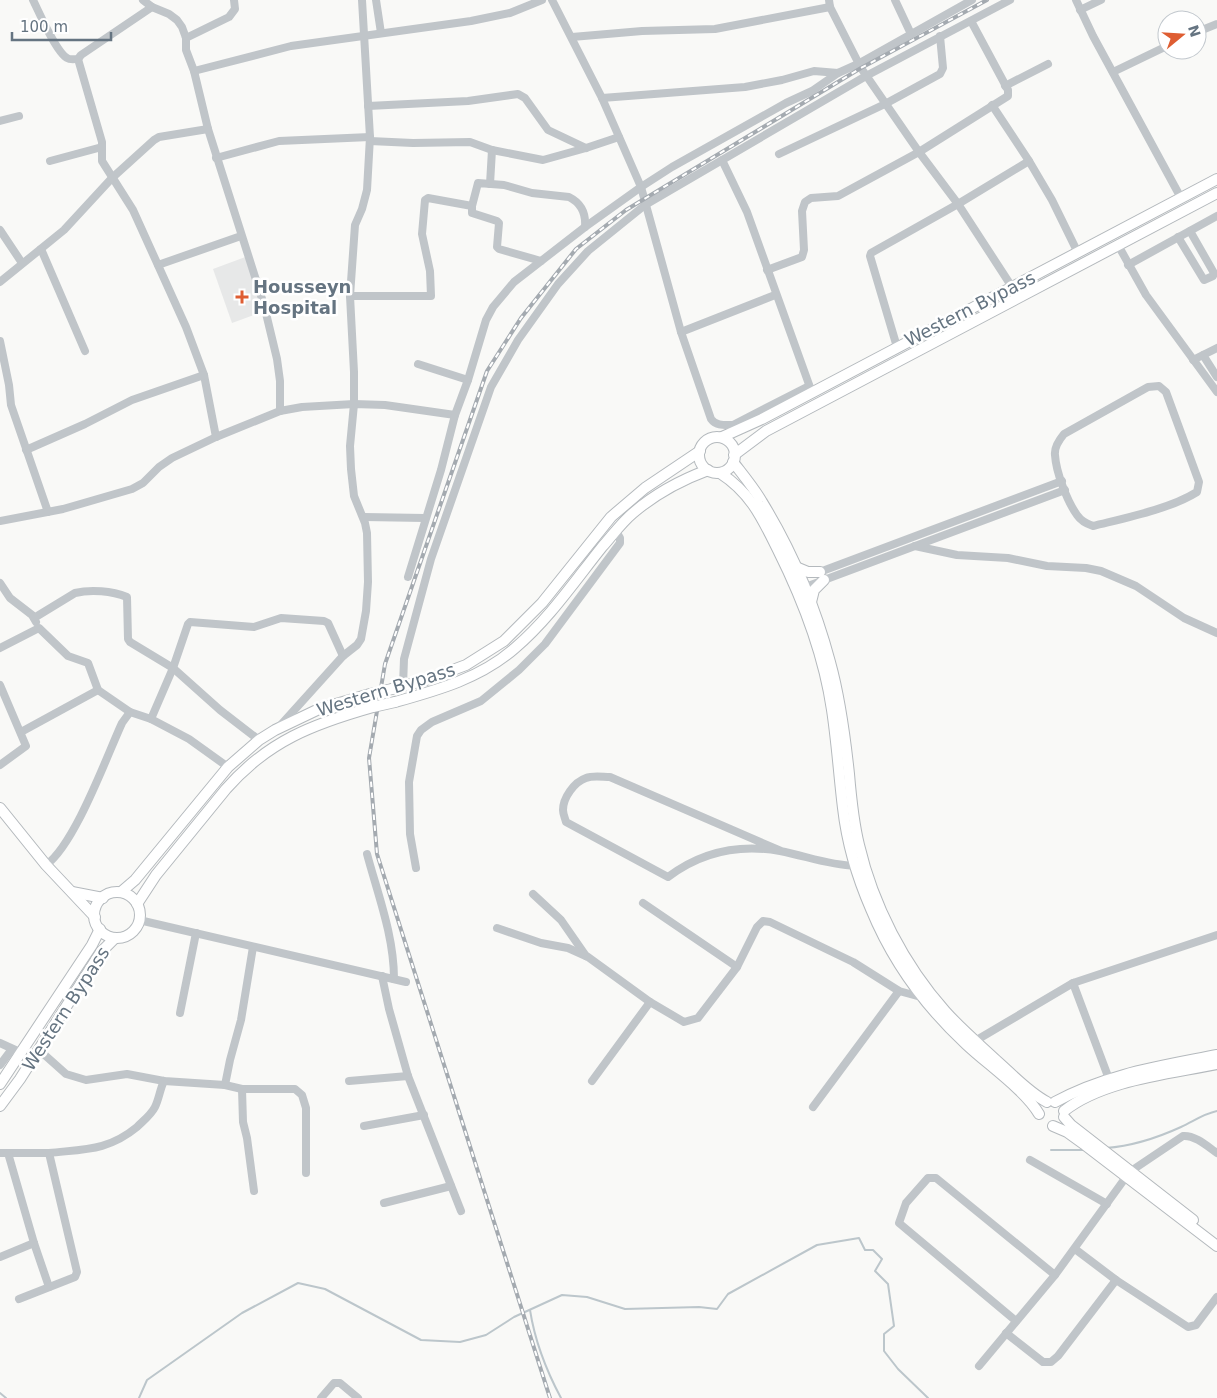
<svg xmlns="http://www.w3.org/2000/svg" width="1217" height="1398" font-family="'DejaVu Sans',sans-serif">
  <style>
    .built { fill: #e7e8e8 }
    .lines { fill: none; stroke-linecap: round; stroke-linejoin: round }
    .stream { stroke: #bcc6cb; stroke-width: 2 }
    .major-casing { stroke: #b4b9bd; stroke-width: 12 }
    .minor { stroke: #c0c5c9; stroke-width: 8 }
    .major { stroke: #fff; stroke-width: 10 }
    .rail-casing { stroke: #a4aab0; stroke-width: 4 }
    .rail { stroke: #fff; stroke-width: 2; stroke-dasharray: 5.5; stroke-linecap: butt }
    .major-bridge-casing { stroke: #b4b9bd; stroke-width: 12; stroke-linecap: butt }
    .major-bridge { stroke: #fff; stroke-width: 10 }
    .poi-dot { fill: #de5d32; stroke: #fff; stroke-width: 2 }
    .labels { text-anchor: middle; stroke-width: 5; stroke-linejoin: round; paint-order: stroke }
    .poi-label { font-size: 18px; font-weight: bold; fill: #657481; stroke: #fff; text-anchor: start }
    .street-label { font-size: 18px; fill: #657481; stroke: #fff }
  </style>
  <rect width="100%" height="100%" fill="#f9f9f7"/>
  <polygon class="built" points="248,256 265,311 232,323 213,269"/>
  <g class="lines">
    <g class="stream">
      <path d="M1106 1148C1133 1146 1157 1138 1181 1127 1194 1121 1203 1114 1217 1111"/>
      <polyline points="1051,1150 1084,1150"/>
      <path d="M530 1310C535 1342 546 1370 561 1398"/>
      <polyline points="0,1393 6,1398"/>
      <polyline points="139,1398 147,1380 242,1313 298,1283 325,1289 421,1340 460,1342 486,1335 514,1317 562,1295 587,1297 625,1309 699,1307 717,1309 728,1294 817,1245 859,1238 865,1250 873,1250 882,1259 875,1271 888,1284 894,1326 884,1334 884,1351 898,1369 928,1398"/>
    </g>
    <defs>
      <g id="major">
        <polyline points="722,437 762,419 1217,179"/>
        <circle cx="717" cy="455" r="18"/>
        <polyline points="734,455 766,431 1217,193"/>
        <path d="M733 462C743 475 754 488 762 502 792 551 815 606 830 662 840 698 845 736 849 774 851 798 853 821 859 845 873 905 904 965 945 1011 961 1029 980 1045 997 1061 1013 1075 1028 1092 1047 1102"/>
        <path d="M720 473C751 493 762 518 778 550 803 600 824 655 832 710 837 743 839 775 843 808 847 843 857 877 871 909 892 960 925 1006 966 1044 987 1064 1025 1090 1039 1114"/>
        <polyline points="796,567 808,572 820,572"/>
        <polyline points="811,602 814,590 824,580"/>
        <polyline points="392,689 426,680 466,665 504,641 542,603 611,517 645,488 700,451"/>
        <path d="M395 702C438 690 481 678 515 648 549 619 574 582 602 547 612 536 621 523 633 513 655 494 681 480 708 470"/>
        <polyline points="0,808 46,865 95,917"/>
        <polyline points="72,892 103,898"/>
        <polyline points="121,892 135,880 228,767 259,740 275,730 319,709 370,694"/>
        <circle cx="117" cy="915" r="23"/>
        <path d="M137 904 156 875 226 789C268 741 313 724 373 707"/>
        <polyline points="0,1084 92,945 100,929"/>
        <path d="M1055 1102C1106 1074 1162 1066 1217 1055"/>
        <polyline points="0,1106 20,1079 101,952 115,938"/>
        <path d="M1064 1111C1103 1080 1169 1074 1217 1064"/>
        <polyline points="1064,1117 1071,1125 1193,1220"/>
        <polyline points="1053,1126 1067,1132 1085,1145 1217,1246"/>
      </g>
    </defs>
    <use href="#major" class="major-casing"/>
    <g class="minor">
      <path d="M33 0C39 12 56 52 67 58 70 60 74 59 78 59L81 55 152 7"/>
      <polyline points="143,0 152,7 169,14 177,20 182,27 186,38 186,50 194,71 208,129 264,305 277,359 280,381 280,411"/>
      <polyline points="376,0 381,33"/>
      <path d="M552 0 602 98 641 187 681 332 711 419C716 426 724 425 733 425L809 386"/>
      <polyline points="829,0 830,7 861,68 919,152 958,204 1012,287"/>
      <polyline points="895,0 911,34"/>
      <polyline points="1076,0 1093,36 1181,198"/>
      <polyline points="1080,10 1101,0"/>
      <polyline points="1197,32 1217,24"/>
      <polyline points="572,37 642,31 715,29 830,7"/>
      <polyline points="186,38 229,17 235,9 234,0"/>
      <polyline points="78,59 102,142 102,161 133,210 186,327 204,375 216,437"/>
      <polyline points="194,71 291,46 471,21 510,13 542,0"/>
      <polyline points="1113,72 1167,46"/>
      <polyline points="1005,86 1048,64"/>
      <polyline points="602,98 745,87 782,80 814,71 838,73 858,64 972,0"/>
      <polyline points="992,105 1029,161 1052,200 1078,253"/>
      <polyline points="368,106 468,101 518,94 525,98 548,130 586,148"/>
      <polyline points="0,121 19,116"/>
      <polyline points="370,141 413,143 470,142 492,150 543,160 586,148 619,137"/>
      <polyline points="779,154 885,104 940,74 943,68 940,36"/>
      <polyline points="216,158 279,141 370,137"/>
      <polyline points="722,160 747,212 811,390"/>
      <polyline points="50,161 102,147"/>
      <polyline points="490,184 492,150"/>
      <polyline points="0,230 22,263"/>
      <polyline points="1178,237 1204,280 1213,276 1214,273 1190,231"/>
      <polyline points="1118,245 1146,295 1217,392"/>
      <polyline points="41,249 85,351"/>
      <path d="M541 261 499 249 497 247 499 223 497 221 472 213V206L478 183 504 185 532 193 569 197C581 203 586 214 585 227"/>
      <polyline points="158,265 241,236"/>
      <polyline points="1128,265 1217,216"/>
      <polyline points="767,270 802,257 804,250 802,211 805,202 811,198 838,196 919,152 1008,96 1008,90 971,21"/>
      <polyline points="0,282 64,230 112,178 154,140 159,137 208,129"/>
      <polyline points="350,296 431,296 430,271 422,234 425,200 428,198 472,206"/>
      <polyline points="681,332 775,295"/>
      <polyline points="0,341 9,385 11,405 48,512"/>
      <polyline points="897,347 870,256 871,253 958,204 1029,161"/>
      <polyline points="1203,355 1217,377"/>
      <polyline points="1193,360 1217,348"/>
      <polyline points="418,364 468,380"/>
      <path d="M1159 386 1166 392 1199 482 1197 492C1170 509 1125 518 1093 526 1087 524 1081 521 1077 515 1067 501 1056 472 1055 455 1054 447 1059 440 1064 434L1148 387Z"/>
      <polyline points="26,450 85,424 132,400 204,375"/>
      <polyline points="364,517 425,518"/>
      <polyline points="0,521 63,509 132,489 143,483 159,467 172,458 216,437 280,411 302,407 354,404 385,405 455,415"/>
      <polyline points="915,546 957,555 1008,558 1047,566 1086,568 1101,571 1136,586 1184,618 1217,633"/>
      <polyline points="817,573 1062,481"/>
      <polyline points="408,577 441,470 455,415 468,380 486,320 493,307 514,282 585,227 641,187 672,167 786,103 812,91 838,73"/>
      <polyline points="0,583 10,598 32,615 36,622"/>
      <polyline points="800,589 1065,490"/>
      <path d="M34 618 75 593C91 589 112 591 127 597L128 639 130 642 173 668 220 710 259 740"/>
      <polyline points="0,648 39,628 68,656 88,663 98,690 130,712 151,719 189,739 228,767"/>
      <polyline points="0,685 26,746 0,765"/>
      <polyline points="403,686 404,659 431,559 491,387 518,340 558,284 588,251 645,205 866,76 1010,0"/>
      <polyline points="151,719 173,668 188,624 190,622 254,627 281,618 324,621 328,623 343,656"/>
      <polyline points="279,727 343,656 357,645 361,639 366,611 368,582 367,533 365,523 354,496 351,469 350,446 354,404 354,372 350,296 355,225 362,209 367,190 370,137 362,0"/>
      <polyline points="21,732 98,690"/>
      <path d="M781 851 610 777C603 777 593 775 586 778 574 782 563 798 563 810 563 814 565 818 566 822L668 877C701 852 740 844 780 851 806 856 829 865 855 866"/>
      <path d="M367 854C378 895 394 936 394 979"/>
      <path d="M46 865C75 844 106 758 122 723L130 712"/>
      <polyline points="416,868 410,834 409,782 417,736 421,730 432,722 481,701 519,670 545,644 620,543 620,538 616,531"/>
      <polyline points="533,894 561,920 586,956"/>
      <polyline points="643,903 737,967"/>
      <polyline points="139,920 406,982"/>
      <polyline points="497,928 541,943 568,948 588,957 650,1002 684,1022 698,1018 737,967 757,927 763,921 770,922 853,962 899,991 921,997"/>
      <polyline points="382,976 389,1009 408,1076 461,1211"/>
      <polyline points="1073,983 1109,1079"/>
      <polyline points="180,1013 196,933"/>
      <polyline points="975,1041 1073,983 1217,935"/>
      <polyline points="0,1043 22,1053"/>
      <polyline points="38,1049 66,1074 86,1080 127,1074 164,1081 225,1085 242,1089 295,1089 302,1095 306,1108 306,1173"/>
      <polyline points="0,1065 12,1049"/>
      <polyline points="349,1081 408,1076"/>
      <polyline points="592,1081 650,1002"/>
      <polyline points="225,1085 230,1060 241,1020 253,947"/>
      <polyline points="242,1089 243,1122 247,1138 254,1191"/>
      <polyline points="813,1107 899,991"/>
      <polyline points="364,1126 424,1115"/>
      <polyline points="0,1153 49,1153 77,1272 75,1277 19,1299"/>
      <polyline points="8,1153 34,1243 49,1287"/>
      <path d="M49 1153C84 1149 108 1151 137 1127 143 1121 151 1115 155 1107 159 1099 160 1089 164 1081"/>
      <polyline points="1030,1160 1107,1204"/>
      <path d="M1131 1171 1183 1136C1195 1135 1207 1146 1217 1153"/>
      <polyline points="384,1203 451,1186"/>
      <polyline points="1075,1249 1116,1280 1188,1327 1196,1325 1217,1297"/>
      <polyline points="0,1257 34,1243"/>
      <polyline points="1016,1321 899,1223 906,1203 928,1178 936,1178 1055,1275"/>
      <polyline points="1006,1333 1043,1362 1051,1362 1058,1356 1116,1280"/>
      <polyline points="979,1366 1055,1275 1126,1177"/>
      <polyline points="321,1398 334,1383 340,1383 358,1398"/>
    </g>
    <use href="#major" class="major"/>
    <defs>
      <polyline id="rail" points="550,1398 377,854 369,758 385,664 487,371 521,318 576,249 626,210 861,68 987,0"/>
    </defs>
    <use href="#rail" class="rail-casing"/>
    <use href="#rail" class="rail"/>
    <defs>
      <g id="major-bridge">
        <polyline points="370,694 392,689"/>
        <polyline points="373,707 395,702"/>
      </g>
    </defs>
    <use href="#major-bridge" class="major-bridge-casing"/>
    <use href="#major-bridge" class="major-bridge"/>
  </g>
  <path class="poi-dot" d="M239.5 289.5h5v5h5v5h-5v5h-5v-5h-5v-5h5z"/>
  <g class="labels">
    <g class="poi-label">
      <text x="253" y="293">Housseyn<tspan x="253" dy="21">Hospital</tspan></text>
    </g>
    <g class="street-label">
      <text transform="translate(970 309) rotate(-27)" y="6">Western Bypass</text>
      <text transform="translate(386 690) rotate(-17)" y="6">Western Bypass</text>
      <text transform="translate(66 1009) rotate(-57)" y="6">Western Bypass</text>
    </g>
  </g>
  <g transform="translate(1182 35) rotate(72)"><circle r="24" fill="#ffffff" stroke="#c1c7cd"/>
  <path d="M0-4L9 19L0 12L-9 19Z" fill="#de5d32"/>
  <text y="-8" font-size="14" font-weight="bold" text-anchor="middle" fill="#657481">N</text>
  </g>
  <path d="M12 32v8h99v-8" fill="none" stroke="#657481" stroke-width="2.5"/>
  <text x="20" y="32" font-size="15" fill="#657481" stroke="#ffffff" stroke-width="4" paint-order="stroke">100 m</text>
</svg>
